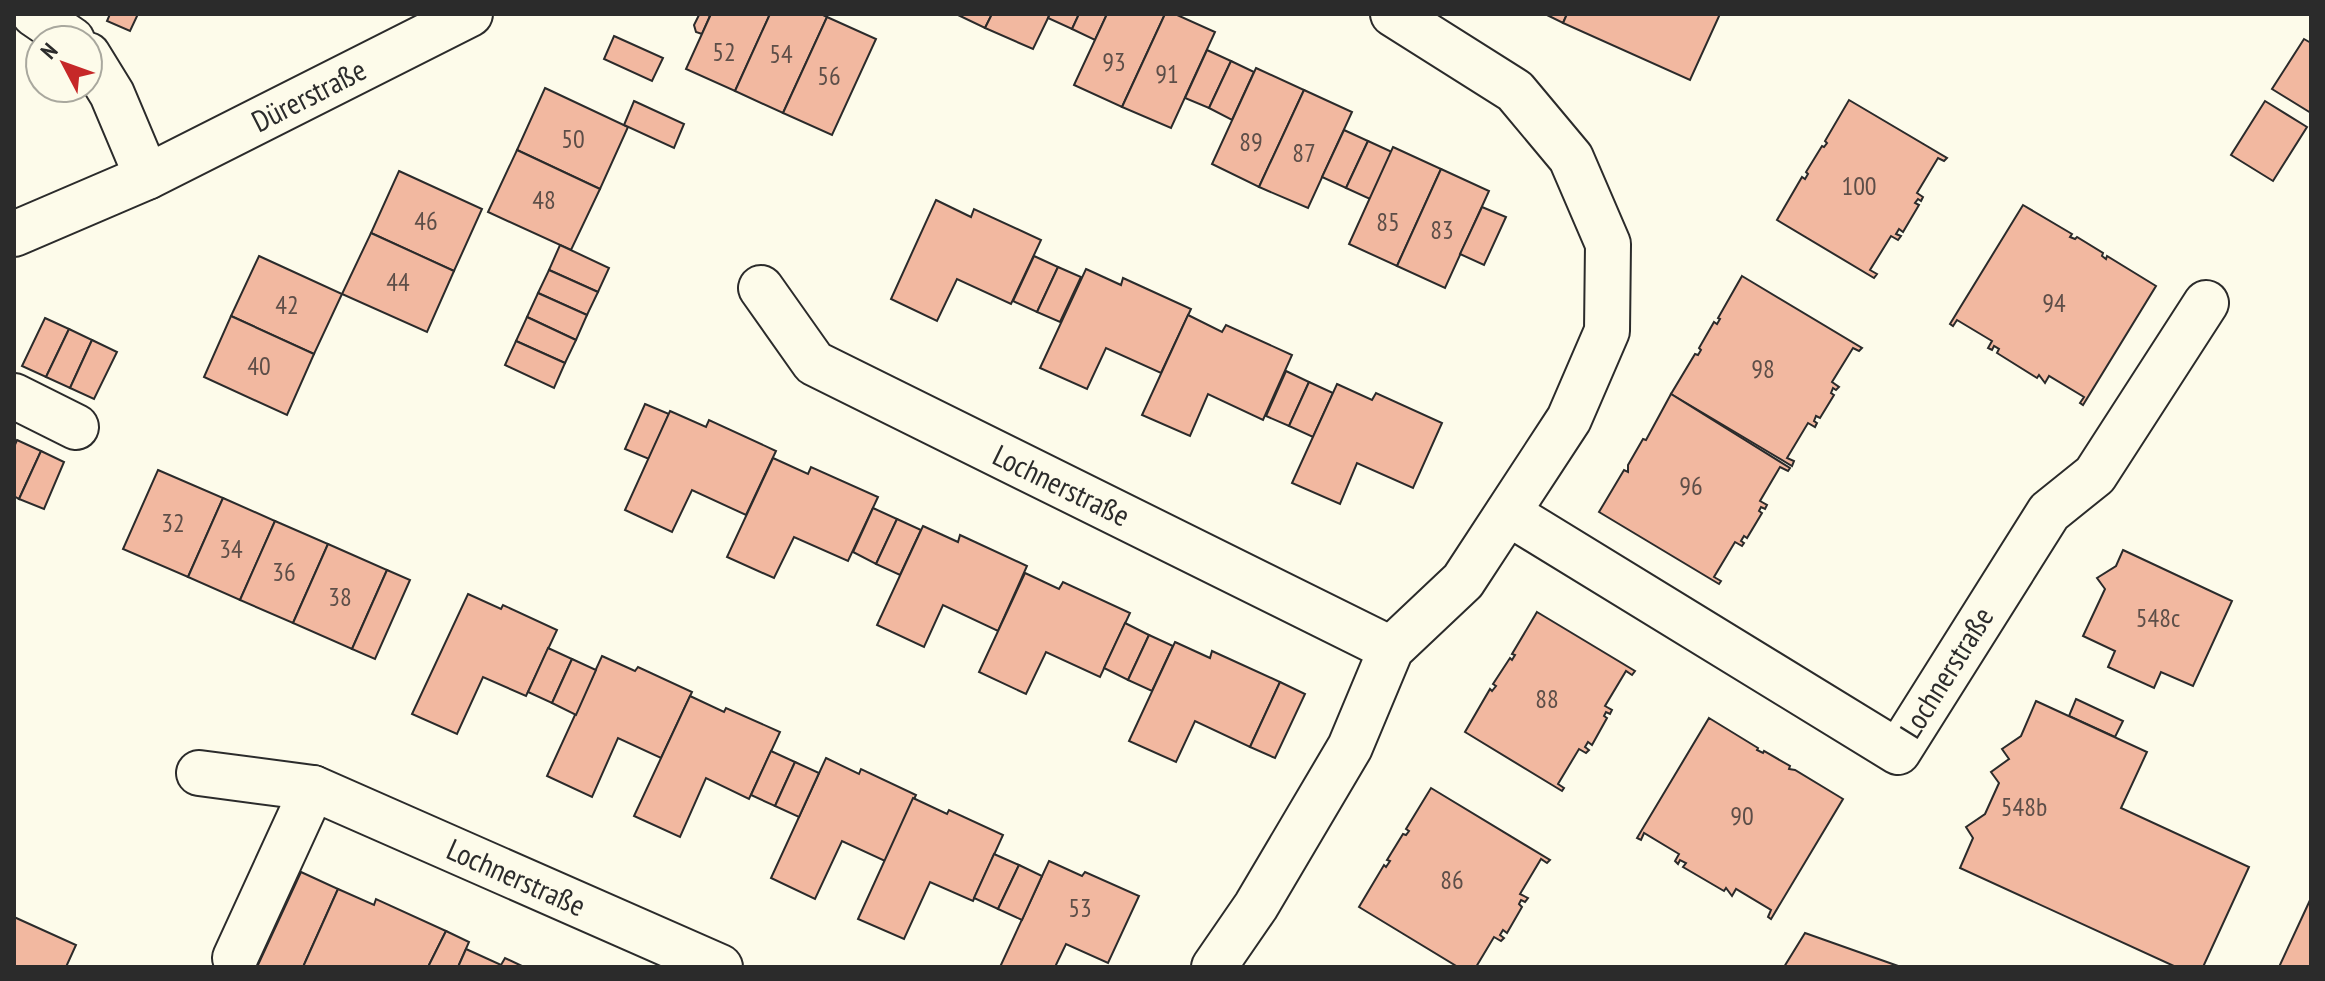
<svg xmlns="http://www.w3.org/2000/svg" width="2325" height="981" font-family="'PT Sans Narrow',sans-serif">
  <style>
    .building { fill: #f2b8a0; stroke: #2b2b2b; stroke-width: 2 }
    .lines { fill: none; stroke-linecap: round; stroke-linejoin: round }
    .minor-casing { stroke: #2b2b2b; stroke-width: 48 }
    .minor { stroke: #fdfbea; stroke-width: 44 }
    .labels { text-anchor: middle; stroke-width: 6; stroke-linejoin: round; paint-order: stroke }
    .number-label { font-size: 26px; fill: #5d4e48 }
    .street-label { font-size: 30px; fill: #2b2b2b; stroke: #fdfbea }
  </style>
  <rect width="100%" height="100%" fill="#fdfbea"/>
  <g class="building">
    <polygon points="110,14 138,14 130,31 107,21"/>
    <polygon points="706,14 710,16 702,34 696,32 694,25 699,15"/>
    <polygon points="711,14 770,14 735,91 686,69"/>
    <polygon points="770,14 821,14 827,17 783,113 735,91"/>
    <polygon points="956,14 992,14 985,28"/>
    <polygon points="992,14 1050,14 1033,49 985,28"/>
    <polygon points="1050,14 1079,14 1072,29 1048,18"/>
    <polygon points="1079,14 1107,14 1095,40 1072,29"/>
    <polygon points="1107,14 1165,14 1122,107 1074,85"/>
    <polygon points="1165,14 1175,14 1215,32 1171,128 1122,107"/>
    <polygon points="1545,14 1567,14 1563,23"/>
    <polygon points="1567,14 1720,14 1690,80 1563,23"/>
    <polygon points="827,17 876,39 832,135 783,113"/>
    <polygon points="614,36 663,58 652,81 604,59"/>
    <polygon points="2304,39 2311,43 2311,113 2272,89"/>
    <polygon points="1207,50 1231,61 1209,108 1185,98"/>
    <polygon points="1231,61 1254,72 1232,120 1209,108"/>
    <polygon points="1256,68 1304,90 1259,187 1212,164"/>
    <polygon points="545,88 628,127 600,189 517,150"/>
    <polygon points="1304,90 1352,112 1308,208 1259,187"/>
    <polygon points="1849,100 1947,158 1944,161 1938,158 1917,193 1923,197 1921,201 1918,199 1915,203 1919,205 1903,232 1899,229 1896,234 1901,236 1898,240 1891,236 1870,270 1877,274 1874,278 1777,220 1802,177 1805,179 1808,174 1806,172 1822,146 1824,147 1827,143 1825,141"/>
    <polygon points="634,101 684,124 674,148 624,125"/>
    <polygon points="2265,101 2307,127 2273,181 2231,155"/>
    <polygon points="1344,130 1368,141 1346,188 1322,177"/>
    <polygon points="1368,141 1392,152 1370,199 1346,188"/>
    <polygon points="1393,147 1441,169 1397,266 1349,244"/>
    <polygon points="517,150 600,189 571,250 488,212"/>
    <polygon points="1441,169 1489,191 1445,288 1397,266"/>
    <polygon points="399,171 482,209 454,271 371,233"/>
    <polygon points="936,200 971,217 974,209 1041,240 1011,304 957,279 937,321 891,299"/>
    <polygon points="2023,205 2072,234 2070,237 2075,239 2077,237 2103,253 2102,256 2106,259 2107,256 2156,286 2083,405 2080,403 2084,397 2049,376 2045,383 2039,375 2037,378 1997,353 1999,349 1994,346 1992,350 1988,348 1992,341 1957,320 1953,326 1950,324"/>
    <polygon points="1482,207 1506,217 1484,265 1460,254"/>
    <polygon points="371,233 454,271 427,332 342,294"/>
    <polygon points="560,245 609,268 598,292 549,270"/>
    <polygon points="259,256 342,294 314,354 231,316"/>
    <polygon points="1034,256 1058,267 1037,312 1013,301"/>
    <polygon points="1058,267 1081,277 1060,322 1037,312"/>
    <polygon points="1086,269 1121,285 1123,278 1191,309 1161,373 1106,348 1087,389 1040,368"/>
    <polygon points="549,270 598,292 587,315 538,293"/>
    <polygon points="1742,276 1862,348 1859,351 1853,348 1832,382 1839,387 1836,390 1833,388 1831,393 1834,395 1820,418 1816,416 1814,421 1817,423 1815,427 1808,423 1787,458 1794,461 1792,466 1671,394 1695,354 1698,355 1701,350 1699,348 1714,322 1717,324 1720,319 1718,318"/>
    <polygon points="538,293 587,315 576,340 527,317"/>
    <polygon points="1188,315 1222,332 1226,325 1292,355 1263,420 1208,394 1190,436 1142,415"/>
    <polygon points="231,316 314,354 287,415 204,377"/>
    <polygon points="527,317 576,340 565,363 516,341"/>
    <polygon points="45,318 69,329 46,377 22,366"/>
    <polygon points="69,329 92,340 70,388 46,377"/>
    <polygon points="92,340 117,352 94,399 70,388"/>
    <polygon points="516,341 565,363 554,388 505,365"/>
    <polygon points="1286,371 1309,382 1289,426 1266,416"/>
    <polygon points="1309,382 1333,393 1313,437 1289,426"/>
    <polygon points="1337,384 1372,400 1376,393 1442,423 1413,488 1357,463 1340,504 1292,483"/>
    <polygon points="1671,394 1790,468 1788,471 1780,467 1760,501 1767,505 1765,509 1761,507 1759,511 1762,513 1747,538 1744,536 1741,541 1744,543 1742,546 1735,542 1714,577 1721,581 1719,584 1599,512 1624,470 1628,472 1628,465 1643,439 1646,440"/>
    <polygon points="645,404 669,414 649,459 625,449"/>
    <polygon points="670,411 706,427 709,420 776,451 746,515 692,490 672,532 625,510"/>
    <polygon points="17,440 41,451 19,499 14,496 14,447"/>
    <polygon points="41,451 64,462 44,509 19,499"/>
    <polygon points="773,458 808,474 811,467 878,497 848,561 794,537 774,578 727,557"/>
    <polygon points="158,470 223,498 188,577 123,549"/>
    <polygon points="223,498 275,521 240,600 188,577"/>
    <polygon points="873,508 897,519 876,564 853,552"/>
    <polygon points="897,519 921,530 900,575 876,564"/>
    <polygon points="275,521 328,544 293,623 240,600"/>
    <polygon points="923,526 958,542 960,535 1027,566 998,631 943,605 924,647 877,625"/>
    <polygon points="328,544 387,570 352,649 293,623"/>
    <polygon points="2123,550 2232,601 2193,686 2161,672 2154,688 2108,667 2115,651 2083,636 2105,589 2097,578 2116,566"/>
    <polygon points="387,570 410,580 375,659 352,649"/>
    <polygon points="1025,573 1059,589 1063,582 1130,613 1100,677 1046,652 1026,694 979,672"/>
    <polygon points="468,594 501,609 503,605 557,630 526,696 483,677 457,734 412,714"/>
    <polygon points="1537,612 1635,671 1632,675 1626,671 1605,706 1612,710 1610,714 1606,712 1604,716 1607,718 1592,745 1588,742 1585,747 1589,750 1586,753 1579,749 1558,784 1564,788 1562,791 1465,732 1490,689 1492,691 1496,686 1493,684 1510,658 1512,660 1515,655 1512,654"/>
    <polygon points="1125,623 1149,635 1128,680 1104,668"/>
    <polygon points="1149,635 1173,646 1152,691 1128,680"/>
    <polygon points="1175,642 1210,658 1212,651 1280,682 1250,747 1195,721 1176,762 1129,741"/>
    <polygon points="548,648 572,659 552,703 528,692"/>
    <polygon points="602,656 635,671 638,667 692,692 661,758 618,738 592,797 547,776"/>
    <polygon points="572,659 596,670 576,715 552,703"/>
    <polygon points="1280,682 1305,694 1275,758 1250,747"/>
    <polygon points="690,696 724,712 726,708 780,732 749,799 706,778 680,837 634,816"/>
    <polygon points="2076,699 2123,721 2115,737 2069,716"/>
    <polygon points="2036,701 2147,752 2121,808 2249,867 2203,967 2176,967 1960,868 1973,838 1966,827 1985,814 1999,783 1991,772 2009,759 2002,749 2021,736"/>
    <polygon points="1709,718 1758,748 1757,750 1763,753 1764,751 1790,766 1789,769 1795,770 1843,799 1771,919 1768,917 1771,910 1736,889 1732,896 1726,888 1724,891 1683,867 1686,863 1680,860 1678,864 1675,861 1679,854 1644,833 1641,840 1637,838"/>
    <polygon points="771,751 795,762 775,806 751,795"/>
    <polygon points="826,758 859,774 861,769 916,795 885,861 842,841 815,899 771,878"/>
    <polygon points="795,762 819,773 799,817 775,806"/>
    <polygon points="1431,788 1550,860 1547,863 1541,859 1520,894 1528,898 1525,902 1521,900 1519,904 1522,907 1507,933 1503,930 1500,935 1504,938 1501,941 1494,937 1476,967 1458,967 1359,907 1384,865 1386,867 1390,861 1387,860 1403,834 1406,835 1409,831 1406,829"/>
    <polygon points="913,798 947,814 949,810 1003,835 973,901 930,882 904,939 858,919"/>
    <polygon points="994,854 1019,865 998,909 974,898"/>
    <polygon points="1049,861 1082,876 1085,872 1139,896 1108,963 1066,944 1055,967 1000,967"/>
    <polygon points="1019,865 1042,876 1022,920 998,909"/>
    <polygon points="301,872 338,889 303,967 257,967"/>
    <polygon points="338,889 374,905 376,899 446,931 428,967 303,967"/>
    <polygon points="2311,898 2311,967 2279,967"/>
    <polygon points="14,917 76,945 66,967 14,967"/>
    <polygon points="446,931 469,942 458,967 428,967"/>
    <polygon points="1805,933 1901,967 1784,967"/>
    <polygon points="466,949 501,965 505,958 524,967 458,967"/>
  </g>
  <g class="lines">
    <defs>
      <g id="minor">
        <polyline points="34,14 72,40"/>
        <polyline points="88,55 112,94 147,177"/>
        <polyline points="14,234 147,177 470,14"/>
        <polyline points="761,288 814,363 1391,649"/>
        <polyline points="14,396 76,427"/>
        <polyline points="1508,513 1898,752 2049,512 2095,475 2206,303"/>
        <polyline points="199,773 313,788 720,967"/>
        <polyline points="235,958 313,788"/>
        <polyline points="1214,967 1256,906 1350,747 1391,649 1463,581 1569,419 1607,331 1608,244 1571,158 1515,91 1393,14"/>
      </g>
    </defs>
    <use href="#minor" class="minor-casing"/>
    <use href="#minor" class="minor"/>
  </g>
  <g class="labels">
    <g class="number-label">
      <text x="724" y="61">52</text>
      <text x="781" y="63">54</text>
      <text x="1114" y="71">93</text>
      <text x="1167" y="83">91</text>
      <text x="829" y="85">56</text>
      <text x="573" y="148">50</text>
      <text x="1251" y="151">89</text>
      <text x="1304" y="162">87</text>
      <text x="1859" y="195">100</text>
      <text x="544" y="209">48</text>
      <text x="426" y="230">46</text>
      <text x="1388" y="231">85</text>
      <text x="1442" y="239">83</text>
      <text x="398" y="291">44</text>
      <text x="2054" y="312">94</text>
      <text x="287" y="314">42</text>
      <text x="259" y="375">40</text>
      <text x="1763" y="378">98</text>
      <text x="1691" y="495">96</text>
      <text x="173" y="532">32</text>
      <text x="231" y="558">34</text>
      <text x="284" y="581">36</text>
      <text x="340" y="606">38</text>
      <text x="2158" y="627">548c</text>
      <text x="1547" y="708">88</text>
      <text x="2024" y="816">548b</text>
      <text x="1742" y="825">90</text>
      <text x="1452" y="889">86</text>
      <text x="1080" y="917">53</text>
    </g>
    <g class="street-label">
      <text transform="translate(309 96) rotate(-27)" y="10">Dürerstraße</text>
      <text transform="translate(1061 486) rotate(26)" y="10">Lochnerstraße</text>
      <text transform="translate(1947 673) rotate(-58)" y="10">Lochnerstraße</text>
      <text transform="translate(516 878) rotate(24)" y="10">Lochnerstraße</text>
    </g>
  </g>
  <rect width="2325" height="981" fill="none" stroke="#2b2b2b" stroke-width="32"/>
  <g transform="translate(64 64) rotate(311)"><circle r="38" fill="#fdfbea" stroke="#a9a89e" stroke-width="2"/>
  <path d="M0-6L14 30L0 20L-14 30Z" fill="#c62828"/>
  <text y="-12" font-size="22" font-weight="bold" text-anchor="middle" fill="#2b2b2b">N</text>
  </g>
</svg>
